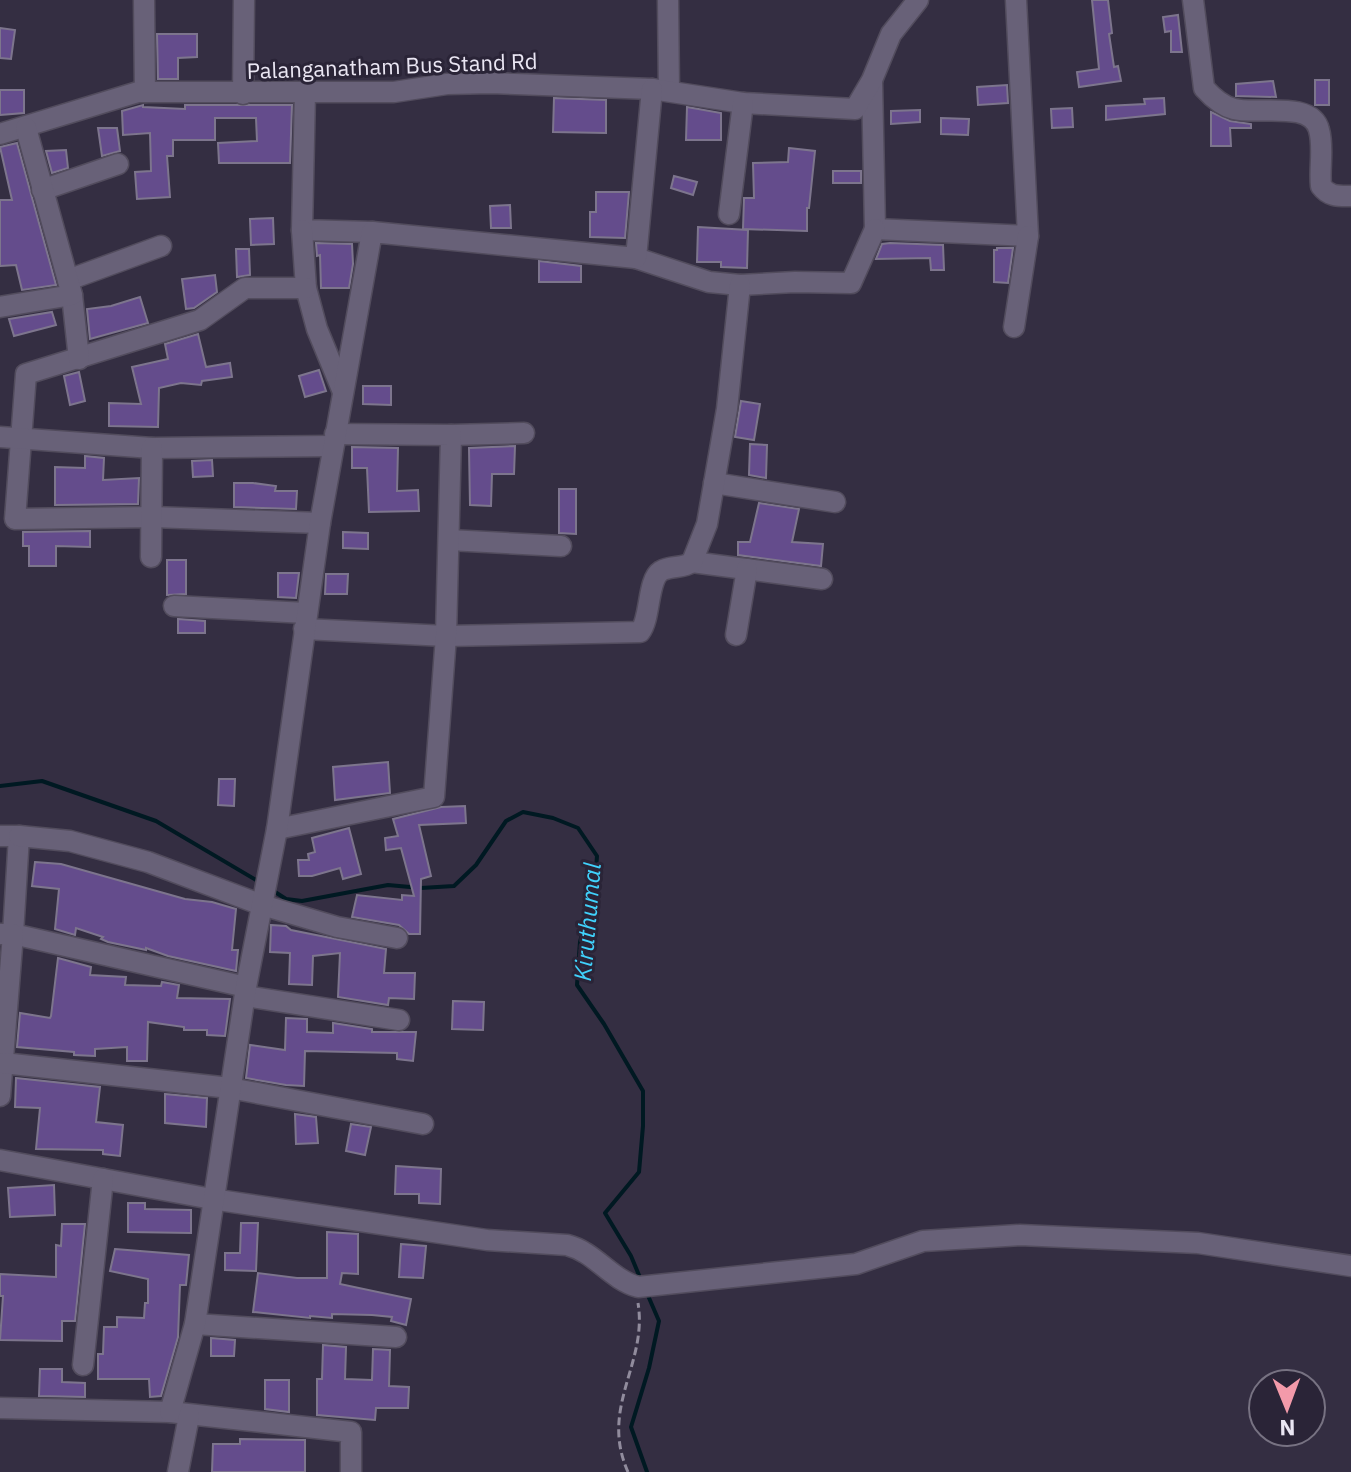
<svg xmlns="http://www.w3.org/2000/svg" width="1351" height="1472" font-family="'IBM Plex Sans',sans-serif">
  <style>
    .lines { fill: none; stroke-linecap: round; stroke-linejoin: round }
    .stream { stroke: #001922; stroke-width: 4 }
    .building { fill: #644c8c; stroke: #7d758d; stroke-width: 2 }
    .minor-casing { stroke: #524c5d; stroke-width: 23 }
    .path { stroke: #918c9d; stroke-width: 3; stroke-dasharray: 8 4; stroke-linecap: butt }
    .minor { stroke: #686178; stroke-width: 20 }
    .labels { text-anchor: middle; stroke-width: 6; stroke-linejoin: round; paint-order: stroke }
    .street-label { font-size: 22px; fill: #eae6f3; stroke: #2a2437 }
    .water-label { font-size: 24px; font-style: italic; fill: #40d2fc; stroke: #2a2437 }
  </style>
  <rect width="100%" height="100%" fill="#342e42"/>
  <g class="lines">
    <g class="stream">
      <polyline points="0,786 42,781 156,821 261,883"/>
      <polyline points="272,890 286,899 302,901 388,885 421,888 454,886 476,865 506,821 523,812 553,818 578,828 597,856 595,884 580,942 577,985 604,1024 643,1091 643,1126 639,1172 605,1213 631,1256 641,1280"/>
      <polyline points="646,1291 659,1321 649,1368 631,1427 647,1472"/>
    </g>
  </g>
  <g class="building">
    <polygon points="1092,0 1108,0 1112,33 1109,34 1114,67 1118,66 1121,81 1079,87 1077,72 1099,69"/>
    <polygon points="1178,15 1182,52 1171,52 1171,31 1165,32 1163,17"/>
    <polygon points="0,28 15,30 11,59 0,58"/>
    <polygon points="157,34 197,34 197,57 178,58 178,79 158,79"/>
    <rect x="1315" y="80" width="14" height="25"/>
    <polygon points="1273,81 1276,97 1236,96 1236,84"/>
    <polygon points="1007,85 1008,103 978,105 977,87"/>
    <polygon points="0,90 24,90 24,113 0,115"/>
    <polygon points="554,98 606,100 606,133 553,132"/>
    <polygon points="1164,98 1165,114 1106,120 1106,106 1145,104 1144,99"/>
    <polygon points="143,105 143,107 185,109 185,105 292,105 290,163 219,163 218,143 257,141 256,118 215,118 215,140 173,140 173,156 167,156 170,197 137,199 135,172 151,171 150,133 123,135 122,111"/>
    <polygon points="687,107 721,113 721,140 686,140"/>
    <polygon points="1072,108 1073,127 1052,128 1051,109"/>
    <polygon points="920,110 920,122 891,124 891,111"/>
    <polygon points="1211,112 1230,121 1251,124 1251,128 1230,128 1231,146 1211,146"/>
    <polygon points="941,118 969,119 968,135 941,134"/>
    <polygon points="98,128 117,128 120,151 102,156"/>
    <polygon points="17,143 56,285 22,290 16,265 0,266 0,200 12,200 0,147"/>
    <polygon points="789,148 815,151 809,208 807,208 807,231 743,229 744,198 754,198 753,163 788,162"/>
    <polygon points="66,150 68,168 52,173 46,151"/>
    <rect x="833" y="171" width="28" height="12"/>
    <polygon points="674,176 697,182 693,195 671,188"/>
    <polygon points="596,192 629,192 625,238 590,237 590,212 596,212"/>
    <polygon points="510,205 511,228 491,228 490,206"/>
    <polygon points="273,218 274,244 251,245 250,219"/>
    <polygon points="698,227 748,230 747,268 721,267 721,262 697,262"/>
    <polygon points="316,243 352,244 353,264 349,288 321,288 320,255 317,256"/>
    <polygon points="890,243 943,245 944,270 931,270 930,258 876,259 882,244"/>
    <polygon points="997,248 1013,248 1008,283 994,282 994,250 997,250"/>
    <polygon points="236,249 249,249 250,275 237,277"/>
    <polygon points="539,261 581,266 581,282 539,282"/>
    <polygon points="215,275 217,292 194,308 186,309 182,279"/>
    <polygon points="140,297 148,323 90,339 87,309 111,306"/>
    <polygon points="52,312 56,325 14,336 9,319"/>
    <polygon points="198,334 206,367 230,363 232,377 202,381 201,385 181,383 159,388 158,427 109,426 109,403 141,404 132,367 168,359 165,344"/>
    <polygon points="319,370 326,391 305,397 299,376"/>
    <polygon points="79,372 85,401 70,405 64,376"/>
    <polygon points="363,386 391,386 391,405 363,404"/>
    <polygon points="741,401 760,404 754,440 735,437"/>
    <polygon points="750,444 767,445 766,478 749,475"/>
    <polygon points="515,446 514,474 492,474 491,506 470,505 469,448"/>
    <polygon points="352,447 398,448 397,491 418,490 419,511 369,512 367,468 352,468"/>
    <polygon points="85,456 104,458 103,480 139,478 138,504 55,505 55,467 85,468"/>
    <polygon points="212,460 213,476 193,477 192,461"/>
    <polygon points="234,483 253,483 276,486 275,491 297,491 296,509 234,507"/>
    <polygon points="559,489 576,489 576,534 559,533"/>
    <polygon points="759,503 799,509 792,542 823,544 821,566 738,555 738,542 750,542"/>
    <polygon points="90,531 90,547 56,546 56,566 29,566 29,546 23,546 23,532"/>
    <polygon points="343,532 368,533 368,549 343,548"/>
    <polygon points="167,560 186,560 186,594 167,595"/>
    <polygon points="278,573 299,573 296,598 278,597"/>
    <polygon points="326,574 348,574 347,594 325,594"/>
    <polygon points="178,619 205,621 205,633 178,633"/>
    <polygon points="388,762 390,793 335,800 333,767"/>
    <polygon points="219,779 235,779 234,806 218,805"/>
    <polygon points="465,806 466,823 419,825 431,876 421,879 420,934 409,934 399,925 352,917 357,895 402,900 402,895 414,896 401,848 386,850 385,838 398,836 393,819 441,807"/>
    <polygon points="349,828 361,874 343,879 340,868 312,876 299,876 298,860 309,860 308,854 315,852 312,838"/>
    <polygon points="35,862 61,864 185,899 212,902 236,909 232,950 238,950 236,971 168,956 146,948 146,950 108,942 101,939 103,937 76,928 75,935 55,929 59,889 32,886"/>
    <polygon points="271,925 286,926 291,930 386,949 384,973 415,973 414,999 389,998 388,1005 338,997 340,953 313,956 312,985 289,984 290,953 270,952"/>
    <polygon points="58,958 91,967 90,975 126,977 125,985 161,986 162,982 179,985 177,998 230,999 225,1036 207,1035 207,1030 184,1030 184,1027 148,1022 147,1061 127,1061 127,1047 95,1049 95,1056 74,1055 74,1052 17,1047 20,1013 50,1018 51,1016"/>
    <polygon points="453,1001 484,1002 483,1030 452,1029"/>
    <polygon points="286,1018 307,1019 307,1032 333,1033 333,1023 372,1029 372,1032 416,1032 413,1061 397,1059 397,1053 305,1051 304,1086 286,1085 246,1078 250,1045 285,1050"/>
    <polygon points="16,1078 100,1087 96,1122 123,1125 120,1156 103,1154 103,1150 36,1149 40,1108 15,1107"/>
    <polygon points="165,1094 207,1098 206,1127 165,1123"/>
    <polygon points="295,1114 316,1117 318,1143 296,1144"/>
    <polygon points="351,1124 371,1127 365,1155 346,1151"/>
    <polygon points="396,1166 441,1169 440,1204 419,1203 419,1194 395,1194"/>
    <polygon points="54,1185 55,1215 10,1217 8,1188"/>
    <polygon points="128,1203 145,1203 145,1209 191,1210 191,1233 128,1232"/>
    <polygon points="241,1223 258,1223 256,1271 225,1270 225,1253 240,1253"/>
    <polygon points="62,1224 85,1224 75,1321 62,1321 62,1341 0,1340 3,1296 0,1296 0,1274 56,1277 56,1245 61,1246"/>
    <polygon points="327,1232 358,1234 358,1274 342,1273 340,1284 411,1299 406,1325 391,1321 392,1317 372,1315 332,1314 332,1318 310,1316 310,1318 253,1312 258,1273 297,1278 327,1278"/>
    <polygon points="401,1244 426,1246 423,1278 399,1277"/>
    <polygon points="115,1249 189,1255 186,1285 180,1285 178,1337 161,1396 150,1397 149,1379 98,1379 98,1354 103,1354 104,1327 117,1327 117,1317 144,1318 145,1303 148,1303 148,1279 110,1271"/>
    <polygon points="211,1338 235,1340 234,1356 211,1356"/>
    <polygon points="323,1345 346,1347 345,1379 372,1380 373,1349 390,1350 389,1386 409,1387 408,1408 376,1408 375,1420 317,1415 317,1379 322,1379"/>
    <polygon points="40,1369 62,1369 62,1382 85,1383 85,1397 39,1396"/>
    <polygon points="265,1380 289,1380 289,1412 265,1409"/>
    <polygon points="240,1439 305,1440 305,1472 212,1472 213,1444 240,1444"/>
  </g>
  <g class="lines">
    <defs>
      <g id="minor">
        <polyline points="144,0 145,92"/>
        <polyline points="668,0 669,91"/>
        <path d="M1193 0 1204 88C1212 97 1222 106 1234 109 1257 115 1312 100 1319 130 1324 147 1319 168 1321 186 1329 197 1339 196 1351 196"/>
        <polyline points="872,81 875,229 1028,236 1016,0"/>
        <polyline points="305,92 302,230 372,232"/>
        <polyline points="243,94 244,0"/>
        <polyline points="0,134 138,92 394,92 447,84 491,83 652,89 743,103 855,109 872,80 891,34 918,0"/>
        <polyline points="42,190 118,164"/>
        <polyline points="729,214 743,103"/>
        <polyline points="302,230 306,288 317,329 343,392"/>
        <polyline points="636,258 709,282 740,285 795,282 851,283 875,229"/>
        <polyline points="68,280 161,246"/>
        <polyline points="306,288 245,288 200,320 26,374 15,519 153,517 320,523"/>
        <polyline points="72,295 79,359"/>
        <polyline points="0,307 72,295 26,128"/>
        <polyline points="1014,327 1028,236"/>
        <polyline points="451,435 524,433"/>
        <polyline points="0,437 152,448 333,446"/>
        <polyline points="714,483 835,502"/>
        <polyline points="449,540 561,546"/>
        <polyline points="151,557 152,448"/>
        <polyline points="692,562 822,579"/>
        <polyline points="174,606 306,613"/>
        <path d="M304 629 446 636 640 632C651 618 647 580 661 571 671 565 683 569 692 562L707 524 727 409 740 285"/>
        <polyline points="736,635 747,569"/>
        <polyline points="277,829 434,797 446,636 451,435 335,434"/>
        <polyline points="0,836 19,836 13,934 246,987"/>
        <polyline points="19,836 70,841 148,862 262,905 337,927 397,938"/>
        <polyline points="0,934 13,934 0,1096"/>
        <polyline points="245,996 399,1020"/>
        <polyline points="3,1063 230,1088 423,1124"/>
        <path d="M0 1160 212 1199 487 1240 567 1245C595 1252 610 1279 638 1287L856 1264 923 1241 1020 1235 1198 1243 1351 1266"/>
        <polyline points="195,1324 396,1337"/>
        <polyline points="83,1365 103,1179"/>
        <polyline points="0,1408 170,1412 351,1432 351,1472"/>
        <polyline points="170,1412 195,1324 246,987 277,829 320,523 372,232 636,258 652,89"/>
        <polyline points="178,1472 189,1416"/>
      </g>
    </defs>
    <use href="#minor" class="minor-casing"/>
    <path class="path" d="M628 1472C599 1407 648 1364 638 1303"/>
    <use href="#minor" class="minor"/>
  </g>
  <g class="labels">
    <g class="street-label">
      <text transform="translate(392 66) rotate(-2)" y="8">Palanganatham Bus Stand Rd</text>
    </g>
    <g class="water-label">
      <text transform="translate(588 922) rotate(-85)" y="8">Kiruthumal</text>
    </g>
  </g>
  <g transform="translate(1287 1408) rotate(179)"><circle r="38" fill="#2a2437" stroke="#777282" stroke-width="2"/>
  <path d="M0-6L14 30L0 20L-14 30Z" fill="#f39aaa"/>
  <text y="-12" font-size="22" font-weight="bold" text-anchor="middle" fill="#eae6f3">N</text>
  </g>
</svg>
